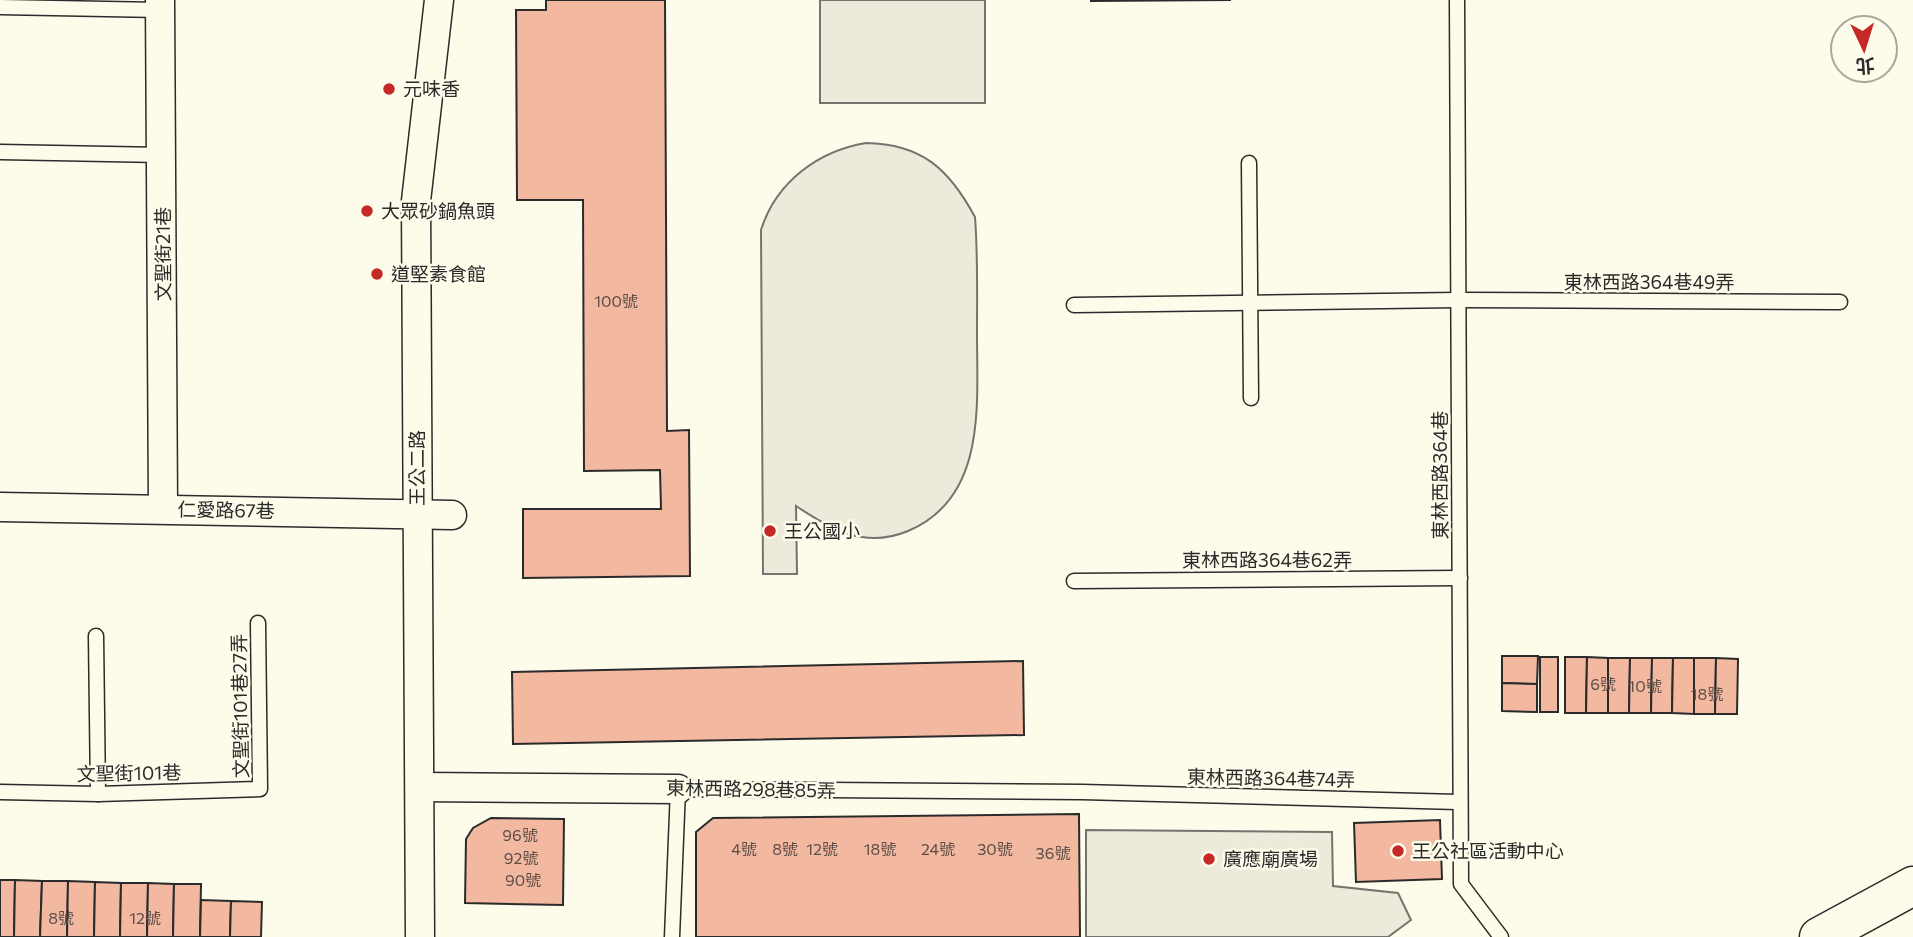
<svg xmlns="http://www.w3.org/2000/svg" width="1913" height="937" font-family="Commissioner,'Noto Sans TC',sans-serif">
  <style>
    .green { fill: #ecebdb; stroke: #74746e; stroke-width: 2 }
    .parking { fill: #eceadb; stroke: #74746e; stroke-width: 2 }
    .building { fill: #f2b8a0; stroke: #2b2b2b; stroke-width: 2 }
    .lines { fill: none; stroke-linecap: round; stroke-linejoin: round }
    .lane-casing { stroke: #2b2b2b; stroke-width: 17 }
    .street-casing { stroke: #2b2b2b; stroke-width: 31 }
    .secondary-casing { stroke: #2b2b2b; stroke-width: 41 }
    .lane { stroke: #fdfbea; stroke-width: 14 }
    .street { stroke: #fdfbea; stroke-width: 28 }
    .secondary { stroke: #fdfbea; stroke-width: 38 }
    .poi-dot { fill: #c62828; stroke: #fdfbea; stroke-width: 2.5 }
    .labels { text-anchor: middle; stroke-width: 5; stroke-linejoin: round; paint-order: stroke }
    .number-label { font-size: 16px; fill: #5d4e48 }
    .poi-label { font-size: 19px; fill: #2b2b2b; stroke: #fdfbea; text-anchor: start }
    .street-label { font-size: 19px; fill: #2b2b2b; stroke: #fdfbea }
  </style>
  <rect width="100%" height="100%" fill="#fdfbea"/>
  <g class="green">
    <rect x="820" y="0" width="165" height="103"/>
    <path d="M866 143C922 144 949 169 975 217 978 256 977 295 977 334 977 404 987 498 908 531 865 549 832 530 796 506L797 574H763L761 230C776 182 818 151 866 143Z"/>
  </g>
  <polygon class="parking" points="1086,830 1332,832 1333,886 1398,893 1411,920 1388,937 1086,937"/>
  <g class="building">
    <polygon points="546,0 665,0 667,431 689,430 690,576 523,578 523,509 661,509 660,470 584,471 583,200 517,200 516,10 546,10"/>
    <polygon points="1091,0 1231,0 1091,1"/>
    <polygon points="1502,656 1538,656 1537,684 1502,683"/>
    <rect x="1540" y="657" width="18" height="55"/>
    <polygon points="1565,657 1587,657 1586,713 1565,713"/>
    <polygon points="1587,657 1608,658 1608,713 1586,713"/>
    <polygon points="1608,658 1630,658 1629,713 1608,713"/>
    <polygon points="1630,658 1652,658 1651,713 1629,713"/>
    <polygon points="1652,658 1673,658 1672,713 1651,713"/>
    <polygon points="1673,658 1694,658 1694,714 1672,713"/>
    <polygon points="1694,658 1716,658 1715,714 1694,714"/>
    <polygon points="1716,658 1738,659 1737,714 1715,714"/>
    <polygon points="1023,661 1024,735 513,744 512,672"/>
    <polygon points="1502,683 1537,684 1537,712 1502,711"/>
    <polygon points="1079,814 1080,937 696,937 696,832 713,818"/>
    <polygon points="491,818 564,819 563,905 465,903 466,839 473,828"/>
    <polygon points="1440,820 1442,879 1356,882 1354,823"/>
    <polygon points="0,880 15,880 14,937 0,937"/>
    <polygon points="15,880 42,881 40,937 14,937"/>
    <polygon points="42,881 68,881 67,937 40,937"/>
    <polygon points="68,881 95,882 94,937 67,937"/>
    <polygon points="95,882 121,883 120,937 94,937"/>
    <polygon points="121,883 148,883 147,937 120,937"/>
    <polygon points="148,883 174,884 173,937 147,937"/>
    <polygon points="174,884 201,884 200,937 173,937"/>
    <polygon points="201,900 231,901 230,937 200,937"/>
    <polygon points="231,901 262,902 261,937 230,937"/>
  </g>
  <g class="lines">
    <defs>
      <g id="lane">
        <polyline points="1457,0 1461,884 1501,937"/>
        <polyline points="0,7 160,10"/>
        <polyline points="0,152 162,155"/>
        <polyline points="1249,163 1251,398"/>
        <polyline points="1074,305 1458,300 1840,302"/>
        <polyline points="1074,581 1460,578"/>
        <polyline points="96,636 98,794"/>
        <polyline points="0,792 98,794 260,789 258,623"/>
        <polyline points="672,937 678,789 1082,792 1458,802"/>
      </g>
      <g id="street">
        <polyline points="160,0 163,509"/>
        <polyline points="0,507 452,515"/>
        <polyline points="420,787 678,789"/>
        <polyline points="420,937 416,201 439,0"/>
      </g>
      <polyline id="secondary" points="1819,937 1913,886"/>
    </defs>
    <use href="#lane" class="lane-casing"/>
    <use href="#street" class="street-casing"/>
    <use href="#secondary" class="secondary-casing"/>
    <use href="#lane" class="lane"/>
    <use href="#street" class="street"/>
    <use href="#secondary" class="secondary"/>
  </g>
  <g class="poi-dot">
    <circle cx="389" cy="89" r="7"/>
    <circle cx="367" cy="211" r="7"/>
    <circle cx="377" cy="274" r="7"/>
    <circle cx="770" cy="531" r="7"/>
    <circle cx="1398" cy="851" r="7"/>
    <circle cx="1209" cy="859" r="7"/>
  </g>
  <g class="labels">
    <g class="number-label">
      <text x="616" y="307">100號</text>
      <text x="1603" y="690">6號</text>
      <text x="1645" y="692">10號</text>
      <text x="1707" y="700">18號</text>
      <text x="520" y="841">96號</text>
      <text x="744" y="855">4號</text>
      <text x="785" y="855">8號</text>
      <text x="822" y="855">12號</text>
      <text x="880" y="855">18號</text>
      <text x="938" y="855">24號</text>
      <text x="995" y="855">30號</text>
      <text x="1053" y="859">36號</text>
      <text x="521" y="864">92號</text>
      <text x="523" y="886">90號</text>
      <text x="61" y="924">8號</text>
      <text x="145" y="924">12號</text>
    </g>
    <g class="poi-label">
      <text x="403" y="96">元味香</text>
      <text x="381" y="218">大眾砂鍋魚頭</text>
      <text x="391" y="281">道堅素食館</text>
      <text x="784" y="538">王公國小</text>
      <text x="1412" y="858">王公社區活動中心</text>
      <text x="1223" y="866">廣應廟廣場</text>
    </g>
    <g class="street-label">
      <text transform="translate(163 254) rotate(-90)" y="7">文聖街21巷</text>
      <text x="1649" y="289">東林西路364巷49弄</text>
      <text transform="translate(417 468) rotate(-90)" y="7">王公二路</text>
      <text transform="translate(1440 475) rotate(-90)" y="7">東林西路364巷</text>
      <text transform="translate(226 510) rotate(1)" y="7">仁愛路67巷</text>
      <text x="1267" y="567">東林西路364巷62弄</text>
      <text transform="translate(240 706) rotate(-91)" y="7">文聖街101巷27弄</text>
      <text transform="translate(129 773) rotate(-1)" y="7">文聖街101巷</text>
      <text transform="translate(1271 778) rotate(1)" y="7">東林西路364巷74弄</text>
      <text transform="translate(751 789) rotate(1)" y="7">東林西路298巷85弄</text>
    </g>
  </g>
  <g transform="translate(1864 49) rotate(176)"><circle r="33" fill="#fdfbea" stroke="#a9a89e" stroke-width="2"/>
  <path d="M0-5L12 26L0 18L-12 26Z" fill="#c62828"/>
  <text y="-10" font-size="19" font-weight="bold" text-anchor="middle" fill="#2b2b2b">北</text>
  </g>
</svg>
